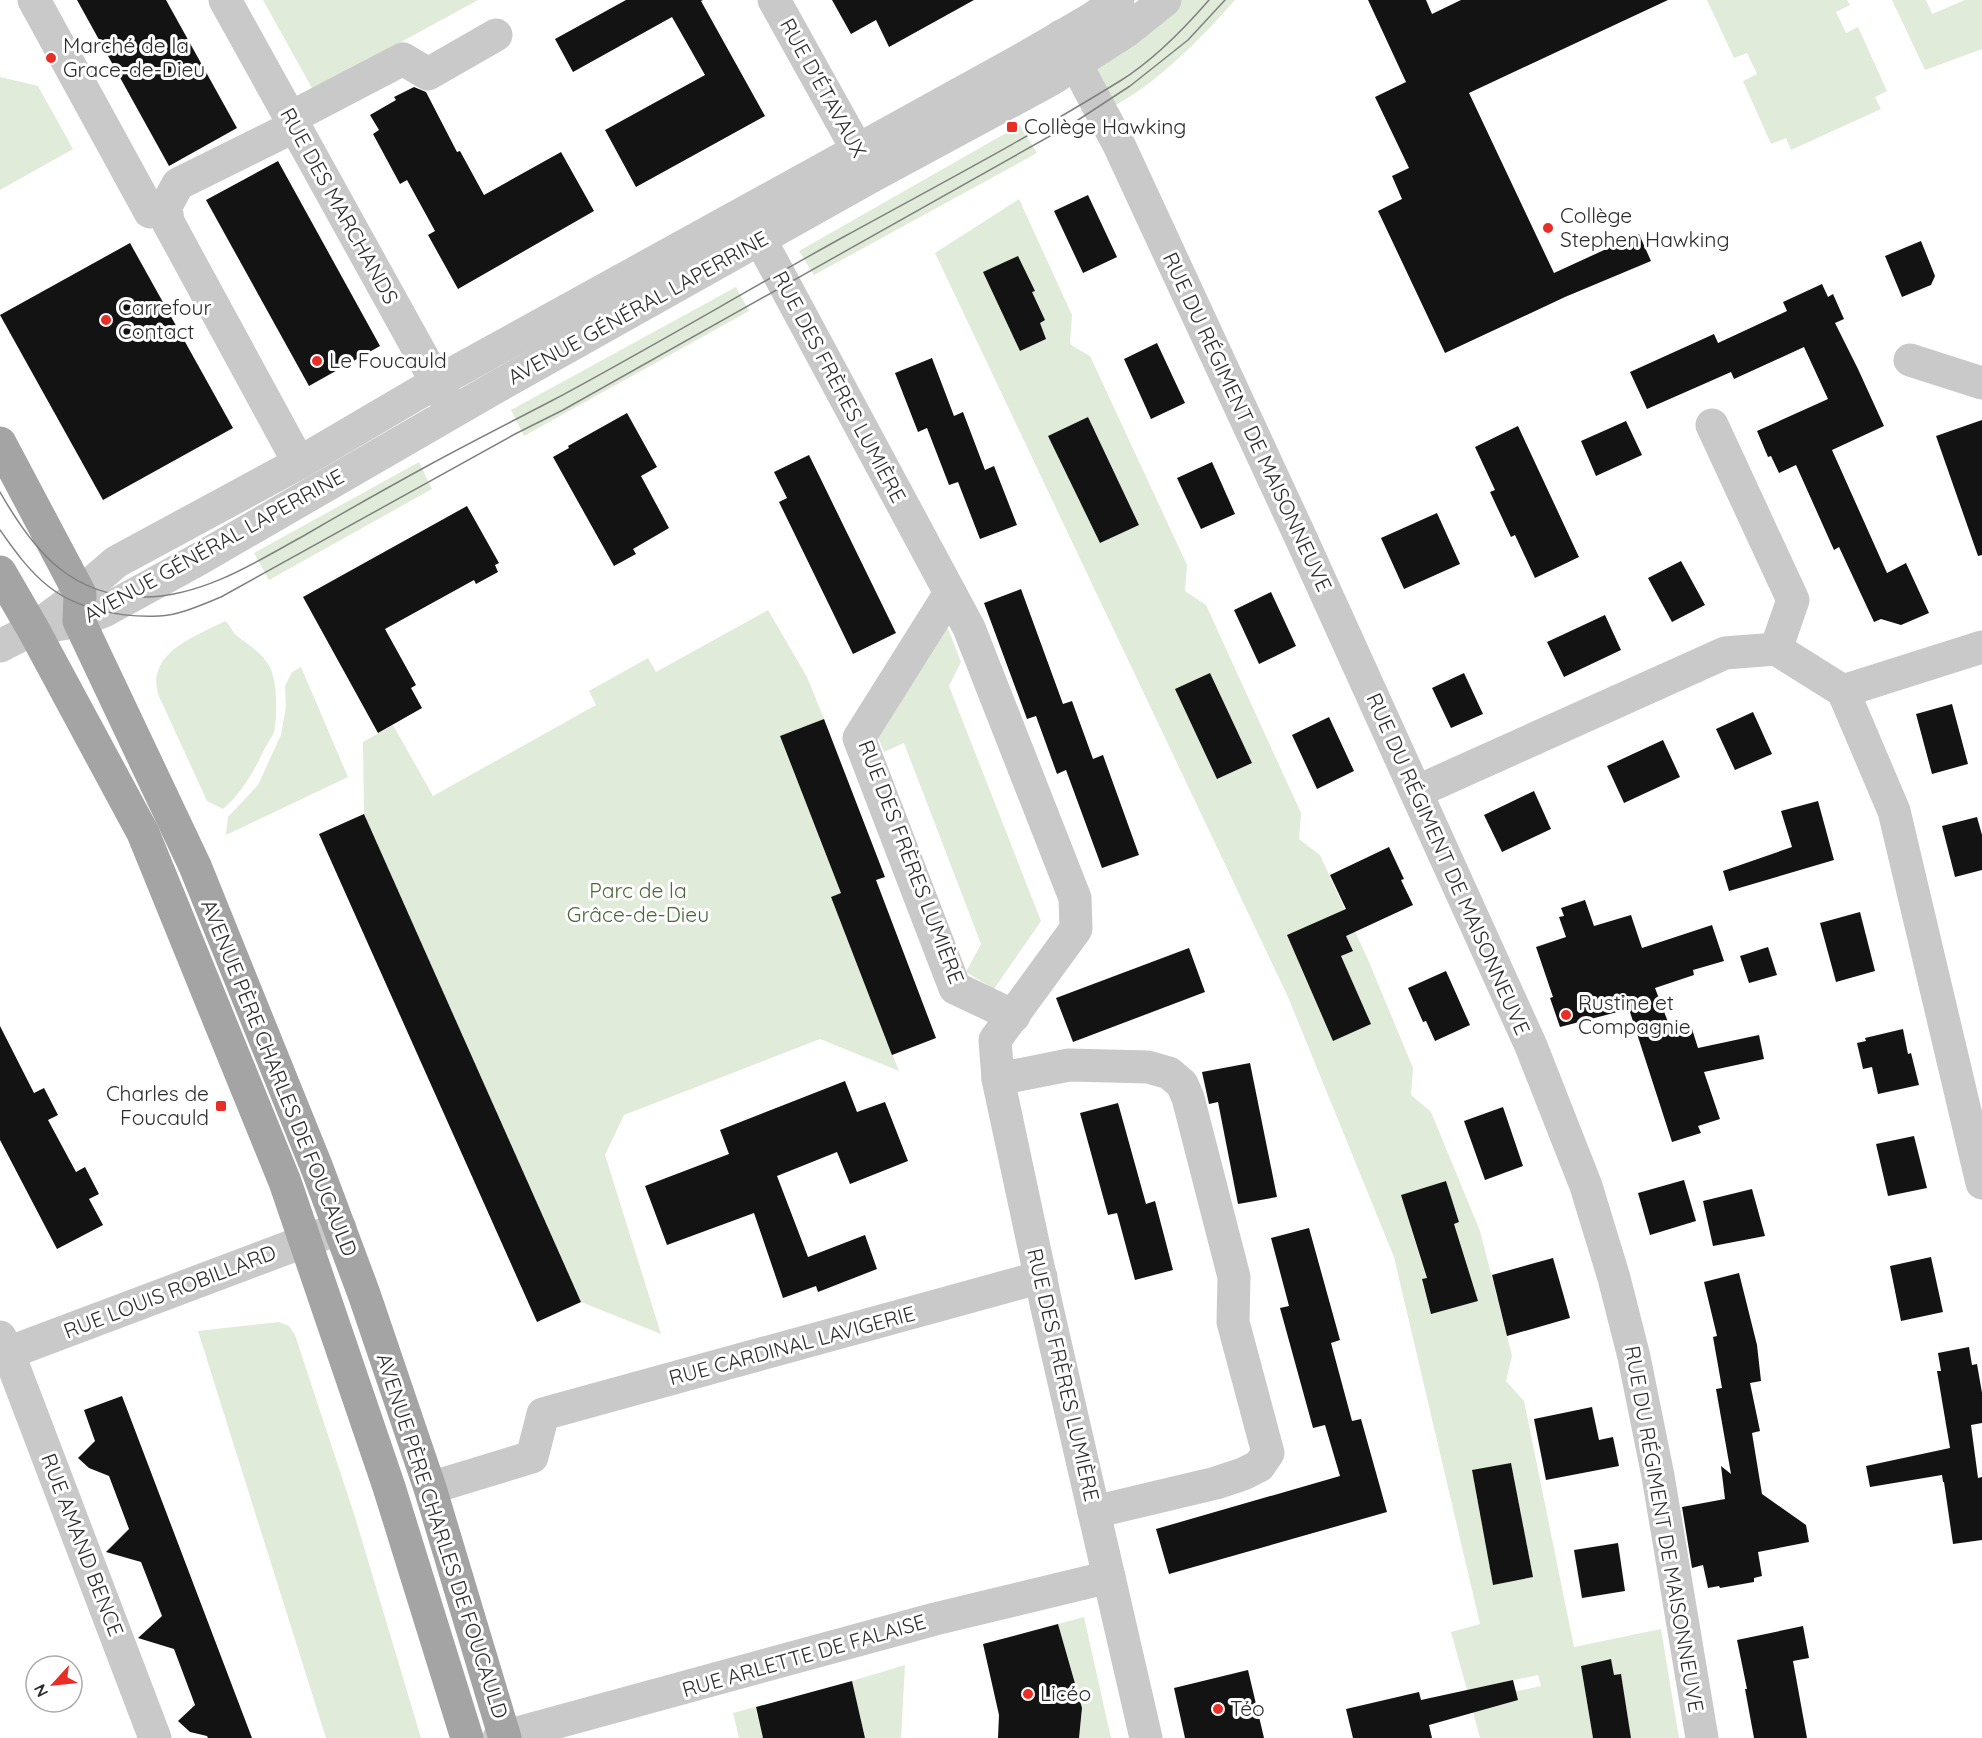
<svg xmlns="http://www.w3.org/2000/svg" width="1982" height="1738" font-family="Quicksand,sans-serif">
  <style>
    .green { fill: #e0ebd9; fill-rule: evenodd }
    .building { fill: #131313 }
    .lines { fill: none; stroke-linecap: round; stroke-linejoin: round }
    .minor { stroke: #c9c9c9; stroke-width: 33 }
    .major { stroke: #a4a4a4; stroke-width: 33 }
    .tram { stroke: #818181; stroke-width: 1.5 }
    .poi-dot { fill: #e92e28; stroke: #fff; stroke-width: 2 }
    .labels { text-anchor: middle; stroke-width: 6; stroke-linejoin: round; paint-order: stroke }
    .poi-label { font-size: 21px; fill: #2c2c2c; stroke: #fff; text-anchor: start }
    .street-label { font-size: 21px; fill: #2c2c2c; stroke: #fff }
    .park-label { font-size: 21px; fill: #4a6839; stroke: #fff }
  </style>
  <rect width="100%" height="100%" fill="#fff"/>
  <g class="green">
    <polygon points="263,0 478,0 313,90"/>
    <path d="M1176 0H1235C1201 38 1158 83 1112 107L1093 64Z"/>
    <polygon points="1707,0 1847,0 1850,5 1836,12 1846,33 1858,27 1887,91 1875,97 1881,109 1791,150 1786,138 1771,144 1743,81 1757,74 1747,53 1734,58"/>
    <polygon points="1892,0 1926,0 1932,14 1965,0 1982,0 1982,49 1925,70"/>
    <polygon points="0,77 38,86 73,149 0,190"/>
    <polygon points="1020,125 1037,153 814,275 799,251"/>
    <path d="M1019 199 1072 315 1070 341 1071 345 1090 356 1187 565 1185 591 1206 605 1301 813 1299 839 1320 855 1369 962 1413 1068 1411 1095 1431 1112 1480 1231 1512 1356 1506 1381 1524 1401 1574 1647 1661 1629 1679 1738H1631L1621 1675H1614L1611 1659 1581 1666 1593 1738H1480L1473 1712 1495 1696 1541 1686 1538 1675 1467 1690 1451 1632 1480 1624 1394 1257 1288 997 935 253ZM1088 417 1139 525 1100 543 1049 436ZM1210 673 1252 763 1217 779 1176 689ZM1324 919 1341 925 1353 950 1341 956 1370 1024 1334 1040 1287 935ZM1446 1181 1459 1222 1449 1225 1474 1302 1431 1313 1422 1282 1427 1280 1401 1195ZM1511 1463 1533 1577 1493 1584 1472 1471Z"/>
    <polygon points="736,287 749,311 524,436 511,410"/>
    <polygon points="419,462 432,489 269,580 254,553"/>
    <polygon points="768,610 807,677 824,719 780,736 841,893 831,897 899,1071 820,1039 624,1115 605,1155 661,1334 581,1302 364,814 363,742 393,725 433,796 596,705 589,691 648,658 656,672"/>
    <path d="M225 621C230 625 232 631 236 635 251 647 268 656 273 676 277 688 277 719 274 732 272 737 268 743 265 748 254 771 242 793 223 809L207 801 158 694C157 688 155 681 157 675 163 646 201 634 225 621Z"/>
    <polygon points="947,626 961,662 949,686 1041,921 994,989 966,972 981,944 904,743 884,752 877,735"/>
    <polygon points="301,667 348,777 226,835 228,817 258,785 281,735 286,706 285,686 292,672"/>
    <polygon points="279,1322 289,1326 295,1335 355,1517 421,1738 326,1738 198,1331"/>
    <polygon points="1084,1617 1111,1738 1079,1738 1082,1710 1058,1624"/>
    <polygon points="905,1665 901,1738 865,1738 852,1681"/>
    <polygon points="755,1707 763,1738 739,1738 733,1713"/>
  </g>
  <g class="building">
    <polygon points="77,0 166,0 237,128 169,166"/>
    <polygon points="626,0 703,0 701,1 765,116 636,187 605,130 705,75 672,17 573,72 555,39"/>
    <polygon points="832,0 974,0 889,47 876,20 851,34"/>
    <polygon points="1368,0 1426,0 1432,14 1461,0 1668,0 1469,93 1554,273 1639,234 1651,261 1565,297 1445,353 1378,211 1402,199 1392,176 1409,168 1375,97 1406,82"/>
    <polygon points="414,87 426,92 457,152 460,151 484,195 561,152 594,211 458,289 428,235 435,231 407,180 400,184 373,134 379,130 370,115 396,100 394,97"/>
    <polygon points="278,161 380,346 309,386 206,200"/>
    <polygon points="1088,195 1117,257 1083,273 1054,211"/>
    <polygon points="1921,241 1935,276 1931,285 1902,297 1885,256"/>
    <polygon points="130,243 233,428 103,500 0,315"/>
    <polygon points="1018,256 1035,291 1032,292 1045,320 1040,323 1046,339 1020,351 983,272"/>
    <polygon points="1822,284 1828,297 1833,294 1844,319 1835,323 1858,369 1884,426 1832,450 1887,573 1906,563 1929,613 1901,625 1881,619 1874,622 1839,547 1834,550 1796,465 1779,473 1771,456 1768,457 1757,431 1828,399 1804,347 1734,379 1731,372 1647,409 1630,372 1714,334 1718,343 1787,311 1783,302"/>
    <polygon points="1157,343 1185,403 1151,419 1124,359"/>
    <polygon points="932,358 954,416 963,412 985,470 994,466 1017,525 980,539 958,482 949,485 927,428 918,432 895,373"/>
    <polygon points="627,413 657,467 641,476 669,528 633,549 636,554 614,566 553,457 569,448 568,446"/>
    <polygon points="1088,417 1139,525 1100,543 1048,436"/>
    <polygon points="1982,420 1982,555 1978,556 1936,436"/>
    <polygon points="1626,421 1642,455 1596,476 1581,441"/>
    <polygon points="1518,426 1579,557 1535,578 1515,535 1511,537 1490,492 1495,490 1475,447"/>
    <polygon points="809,455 896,633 853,654 779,502 787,498 774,472"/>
    <polygon points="1212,462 1235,514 1201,529 1177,478"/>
    <polygon points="467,506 499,563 495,565 498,572 476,584 474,580 385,629 416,685 411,688 422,708 378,733 303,597"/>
    <polygon points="1437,513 1460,564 1404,589 1381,538"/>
    <polygon points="1681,561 1705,605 1672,622 1648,578"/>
    <polygon points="1021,589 1063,704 1072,701 1093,759 1103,755 1139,855 1102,868 1066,770 1057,774 1036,716 1027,719 984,603"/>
    <polygon points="1271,592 1296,646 1259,664 1234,610"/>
    <polygon points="1605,615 1621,650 1564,677 1547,642"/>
    <polygon points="1210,673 1252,763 1217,779 1175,689"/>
    <polygon points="1464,673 1483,714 1451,728 1432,688"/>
    <polygon points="1952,704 1968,764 1932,774 1916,714"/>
    <polygon points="1753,712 1772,754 1735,770 1716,729"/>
    <polygon points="1329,717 1354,771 1317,789 1292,735"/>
    <polygon points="824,719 885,877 876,880 936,1038 892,1055 831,897 841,893 780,736"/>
    <polygon points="1663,740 1680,777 1624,803 1607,766"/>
    <polygon points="1534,791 1551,829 1502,852 1484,815"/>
    <polygon points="1818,801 1834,860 1729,891 1723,871 1792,847 1781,811"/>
    <polygon points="364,814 581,1302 537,1322 319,834"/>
    <polygon points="1977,817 1982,835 1982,870 1955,877 1942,826"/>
    <polygon points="1389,847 1404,879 1401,880 1413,905 1346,936 1353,951 1341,956 1371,1024 1333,1041 1287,935 1346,909 1330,875"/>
    <polygon points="1585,900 1594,926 1631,915 1642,948 1712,925 1724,961 1693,970 1694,975 1655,988 1673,1035 1692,1029 1698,1048 1759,1035 1764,1059 1704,1072 1720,1119 1698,1126 1701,1133 1672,1142 1629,1009 1560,1027 1550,998 1553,997 1536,947 1566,937 1559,917 1564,916 1561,908"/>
    <polygon points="1860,912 1875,971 1836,982 1820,923"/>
    <polygon points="1768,947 1777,975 1749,983 1740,956"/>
    <polygon points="1189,948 1205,992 1073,1042 1056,998"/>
    <polygon points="1446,971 1470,1025 1435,1041 1426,1021 1423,1022 1408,988"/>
    <polygon points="0,1026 34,1093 44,1088 58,1115 48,1120 76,1172 85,1167 99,1194 89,1199 103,1225 57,1249 0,1140"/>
    <polygon points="1903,1029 1908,1054 1911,1053 1919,1085 1878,1094 1872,1067 1863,1069 1857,1043 1866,1041 1865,1038"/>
    <polygon points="1250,1063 1277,1197 1238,1204 1218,1102 1209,1104 1202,1072"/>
    <polygon points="845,1081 857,1112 885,1102 908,1161 850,1184 837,1152 777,1176 808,1257 865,1235 877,1269 818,1292 816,1286 783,1298 754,1213 667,1245 645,1186 729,1154 720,1130"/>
    <polygon points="1118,1103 1146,1204 1155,1201 1173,1270 1135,1280 1117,1213 1108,1215 1080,1113"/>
    <polygon points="1503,1107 1523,1166 1485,1180 1464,1121"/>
    <polygon points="1914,1136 1927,1188 1888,1196 1876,1144"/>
    <polygon points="1684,1180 1696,1221 1650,1235 1638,1193"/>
    <polygon points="1446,1181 1459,1222 1454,1224 1478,1301 1431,1314 1422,1279 1427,1278 1401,1195"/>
    <polygon points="1752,1189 1765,1236 1713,1246 1703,1201"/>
    <polygon points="1309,1228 1340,1340 1331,1343 1352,1421 1361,1419 1387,1512 1169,1574 1156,1529 1340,1476 1325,1425 1313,1428 1280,1308 1289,1306 1271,1238"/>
    <polygon points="1931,1257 1943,1312 1901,1321 1890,1266"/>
    <polygon points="1553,1258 1570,1318 1507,1336 1492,1275"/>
    <polygon points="1739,1273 1757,1345 1761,1381 1750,1383 1760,1431 1752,1433 1762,1494 1806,1525 1809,1542 1758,1552 1762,1576 1754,1578 1754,1582 1720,1588 1719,1586 1708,1588 1703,1565 1692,1568 1682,1507 1725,1499 1721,1466 1731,1474 1716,1389 1722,1388 1713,1337 1717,1336 1704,1282"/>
    <polygon points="1969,1347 1972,1365 1977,1364 1982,1393 1982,1423 1971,1425 1978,1478 1982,1477 1982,1540 1953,1544 1944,1482 1943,1482 1942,1475 1870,1487 1866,1466 1950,1448 1937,1371 1941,1371 1938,1353"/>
    <polygon points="122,1396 252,1738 208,1738 207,1736 190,1732 178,1721 195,1705 174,1649 138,1638 162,1616 141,1562 106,1552 129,1529 109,1476 89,1468 78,1458 95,1441 84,1410"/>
    <polygon points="1592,1407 1599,1440 1613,1437 1619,1466 1546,1480 1534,1419"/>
    <polygon points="1511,1463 1533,1577 1493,1585 1472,1470"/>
    <polygon points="1618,1543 1625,1591 1582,1598 1574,1550"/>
    <polygon points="1058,1624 1082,1708 1079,1738 998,1738 999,1715 983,1644"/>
    <polygon points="1803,1626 1809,1658 1793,1661 1807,1738 1754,1738 1745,1689 1747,1689 1737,1640"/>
    <polygon points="1611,1659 1614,1675 1621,1674 1631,1738 1593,1738 1581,1666"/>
    <polygon points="1248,1670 1264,1738 1185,1738 1174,1688"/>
    <polygon points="1513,1680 1518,1700 1429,1725 1432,1738 1353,1738 1346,1709 1419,1692 1421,1700"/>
    <polygon points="852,1681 865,1738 763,1738 756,1707"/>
  </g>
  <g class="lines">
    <g class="minor">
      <polyline points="34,0 150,212"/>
      <polyline points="225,0 448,403"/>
      <polyline points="774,0 868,169"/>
      <polyline points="1061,36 1119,145 1300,536 1531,1046 1586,1186 1614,1278 1634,1357 1658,1476 1702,1738"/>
      <polyline points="290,118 403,59 428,74 496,35"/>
      <polyline points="295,126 178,184 166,206 168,222 299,463"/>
      <polyline points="746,213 969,628 1075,898 1076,929 995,1040 998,1079 1047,1308 1146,1738"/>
      <polyline points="1910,360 1982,383"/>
      <polyline points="1712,425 1793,600 1776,649"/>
      <polyline points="950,593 859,738 955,988 1014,1016"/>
      <polyline points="33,629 79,621 104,611 199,559 491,390 872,176 1052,79 1125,32 1165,0"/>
      <polyline points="0,646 33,629 71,601 116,562 299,463 437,382 1019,61 1093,18 1118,0"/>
      <polyline points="1843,691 1982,647"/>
      <polyline points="1416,792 1725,653 1776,649 1843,691 1894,811 1982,1183"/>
      <polyline points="998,1079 1069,1065 1148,1067 1169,1073 1182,1084 1188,1098 1234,1277 1233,1322 1268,1453 1259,1466 1243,1474 1216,1483 1094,1512"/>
      <polyline points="0,1337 8,1352 155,1738"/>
      <polyline points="0,1356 340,1228"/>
      <polyline points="430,1488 532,1457 543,1414 1041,1277"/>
      <polyline points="499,1738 935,1619 1109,1577"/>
    </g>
    <g class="major">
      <polyline points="0,443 80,594 79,621 195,866 317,1168 364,1294 430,1488 505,1738"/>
      <polyline points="0,572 33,629 143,833 285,1182 389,1487 467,1738"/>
    </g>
    <g class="tram">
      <path d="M0 492C34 552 73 599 148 597 205 595 256 562 305 535 346 511 387 488 429 465 471 442 513 421 555 399 654 346 749 289 847 235 938 185 1031 136 1120 81 1154 60 1183 30 1209 0"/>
      <path d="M0 530C14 550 29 571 48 586 76 609 123 618 159 616 180 615 201 605 221 597L515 434 563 410 1075 122 1130 86 1188 40 1225 0"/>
    </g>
  </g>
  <g class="poi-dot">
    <circle cx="51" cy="58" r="6"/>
    <rect x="1006" y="121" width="12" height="12" rx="3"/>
    <circle cx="1548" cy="228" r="6"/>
    <circle cx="106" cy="320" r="6"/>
    <circle cx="317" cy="361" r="6"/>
    <circle cx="1566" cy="1015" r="6"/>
    <rect x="215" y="1100" width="12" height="12" rx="3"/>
    <circle cx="1028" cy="1694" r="6"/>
    <circle cx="1218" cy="1709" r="6"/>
  </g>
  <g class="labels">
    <g class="poi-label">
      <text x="63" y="53">Marché de la<tspan x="63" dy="24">Grace-de-Dieu</tspan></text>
      <text x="1024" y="134">Collège Hawking</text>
      <text x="1560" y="223">Collège<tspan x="1560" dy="24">Stephen Hawking</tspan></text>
      <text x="118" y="315">Carrefour<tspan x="118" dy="24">Contact</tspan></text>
      <text x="329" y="368">Le Foucauld</text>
      <text x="1578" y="1010">Rustine et<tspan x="1578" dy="24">Compagnie</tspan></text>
      <text x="209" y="1101" text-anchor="end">Charles de<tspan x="209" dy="24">Foucauld</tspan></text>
      <text x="1040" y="1701">Licéo</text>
      <text x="1230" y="1716">Téo</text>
    </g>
    <g class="street-label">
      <text transform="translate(823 88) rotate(61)" y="7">RUE D'ÉTAVAUX</text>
      <text transform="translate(339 206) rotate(61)" y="7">RUE DES MARCHANDS</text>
      <text transform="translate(638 308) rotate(-29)" y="7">AVENUE GÉNÉRAL LAPERRINE</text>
      <text transform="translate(839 387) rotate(62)" y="7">RUE DES FRÈRES LUMIÈRE</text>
      <text transform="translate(1247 422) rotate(65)" y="7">RUE DU RÉGIMENT DE MAISONNEUVE</text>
      <text transform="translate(214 546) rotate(-29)" y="7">AVENUE GÉNÉRAL LAPERRINE</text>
      <text transform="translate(911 862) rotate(69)" y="7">RUE DES FRÈRES LUMIÈRE</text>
      <text transform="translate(1448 864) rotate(66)" y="7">RUE DU RÉGIMENT DE MAISONNEUVE</text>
      <text transform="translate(279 1078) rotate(68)" y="7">AVENUE PÈRE CHARLES DE FOUCAULD</text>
      <text transform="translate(170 1292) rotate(-21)" y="7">RUE LOUIS ROBILLARD</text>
      <text transform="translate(792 1346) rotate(-15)" y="7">RUE CARDINAL LAVIGERIE</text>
      <text transform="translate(1063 1375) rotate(77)" y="7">RUE DES FRÈRES LUMIÈRE</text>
      <text transform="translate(1664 1529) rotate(80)" y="7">RUE DU RÉGIMENT DE MAISONNEUVE</text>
      <text transform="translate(442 1536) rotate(72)" y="7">AVENUE PÈRE CHARLES DE FOUCAULD</text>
      <text transform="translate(82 1545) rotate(69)" y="7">RUE AMAND BENCE</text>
      <text transform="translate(804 1656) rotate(-16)" y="7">RUE ARLETTE DE FALAISE</text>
    </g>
    <g class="park-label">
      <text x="638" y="898">Parc de la<tspan x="638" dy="24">Grâce-de-Dieu</tspan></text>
    </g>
  </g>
  <g transform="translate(54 1684) rotate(243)"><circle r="28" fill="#ffffff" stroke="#ababab" stroke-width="1.5"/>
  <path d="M0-4.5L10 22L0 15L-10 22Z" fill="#e92e28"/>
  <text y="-9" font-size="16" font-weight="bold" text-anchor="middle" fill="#2c2c2c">N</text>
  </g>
</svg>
